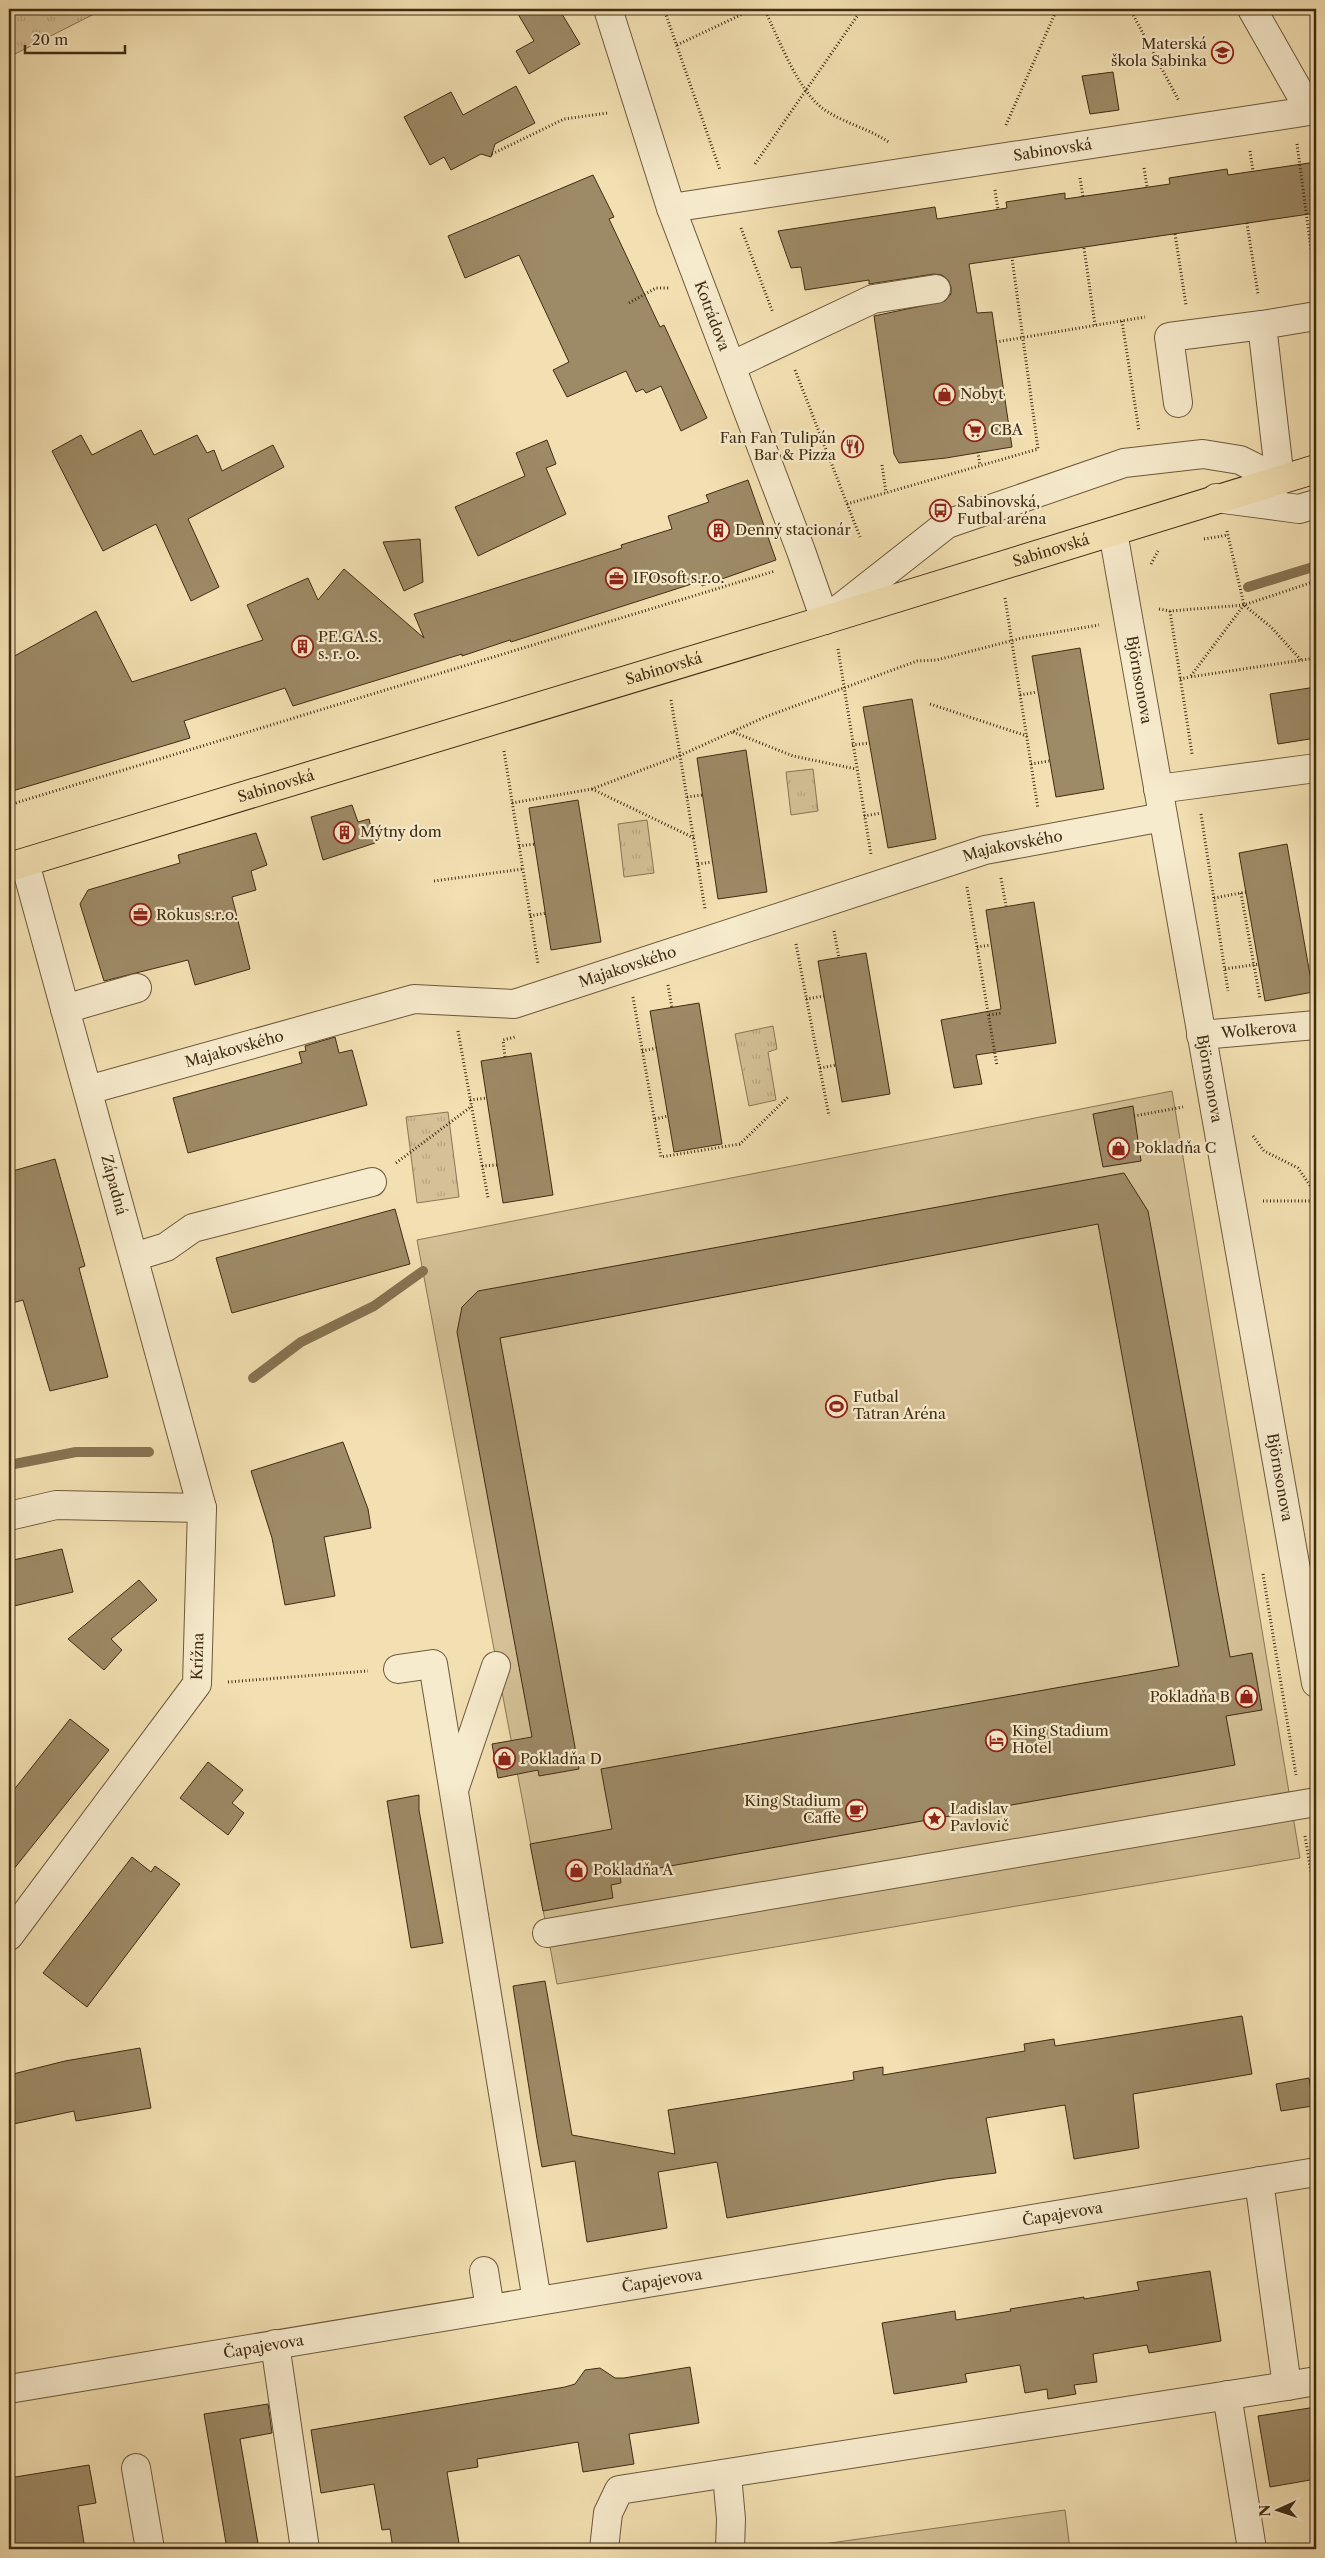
<svg xmlns="http://www.w3.org/2000/svg" width="1325" height="2558" font-family="'Libre Caslon Text',serif">
  <style>
    .grass { fill: url(#grass-tufts); stroke: #8a7655 }
    .pitch { fill: #d5c197; stroke: #8a7655 }
    .lines { fill: none; stroke-linecap: round; stroke-linejoin: round }
    .stream { stroke: #877352; stroke-width: 10 }
    .building { fill: #9d8a66; stroke: #402c13 }
    .minor-casing { stroke: #6d593b; stroke-width: 30 }
    .major-casing { stroke: #402c13; stroke-width: 30 }
    .path { stroke: #402c13; stroke-width: 3; stroke-dasharray: 1 2.5; stroke-linecap: butt }
    .minor { stroke: #f7ebcd; stroke-width: 28 }
    .major { stroke: #f3e0b2; stroke-width: 28 }
    .labels { text-anchor: middle; stroke-width: 4.5; stroke-linejoin: round; paint-order: stroke }
    .poi-label { font-size: 15px; fill: #402c13; stroke: #f7ebcd; text-anchor: start }
    .street-label { font-size: 15px; fill: #402c13; stroke: #f7ebcd }
  </style>
  <defs>
    <pattern id="grass-tufts" width="24" height="20" patternUnits="userSpaceOnUse" patternTransform="scale(1.25)"><rect width="24" height="20" fill="#d5c197"/><path d="M3 7l-1-3M5 7V3M7 7l1-3M15 17l-1-3M17 17v-4M19 17l1-3" fill="none" stroke="#b8a681"/></pattern>
  </defs>
  <rect width="100%" height="100%" fill="#f3e0b2"/>
  <filter id="stains"><feTurbulence type="fractalNoise" baseFrequency=".004" numOctaves="4"/><feColorMatrix values="0 0 0 0 .2 0 0 0 0 .09 0 0 0 0 .02 0 0 0 .5 -.17"/></filter>
  <radialGradient id="worn" r=".72"><stop offset=".6" stop-color="#630" stop-opacity="0"/><stop offset="1" stop-color="#630" stop-opacity=".3"/></radialGradient>
  <g class="grass">
    <polygon points="9,9 104,9 9,57"/>
    <polygon points="813,769 818,811 791,815 786,772"/>
    <polygon points="647,820 654,873 624,877 618,824"/>
    <polygon points="773,1026 777,1049 768,1052 776,1100 749,1106 735,1034"/>
    <polygon points="448,1112 459,1197 417,1203 406,1117"/>
  </g>
  <g class="pitch">
    <polygon points="1172,1091 1300,1858 557,1984 417,1240"/>
    <polygon points="1065,2510 1070,2549 802,2549 802,2547"/>
  </g>
  <g class="lines">
    <g class="stream">
      <polyline points="1248,587 1316,566"/>
      <polyline points="253,1378 301,1342 374,1306 423,1271"/>
      <polyline points="9,1465 76,1452 149,1452"/>
    </g>
  </g>
  <g class="building">
    <polygon points="515,9 559,9 580,44 529,74 516,51 534,41"/>
    <polygon points="1113,72 1119,110 1090,114 1082,76"/>
    <polygon points="516,86 535,123 495,144 491,157 481,154 451,170 444,157 430,165 404,117 451,92 463,115"/>
    <polygon points="1316,162 1316,213 969,264 977,313 992,312 1012,447 946,458 899,463 894,454 874,316 945,301 951,294 951,287 948,280 942,275 934,274 869,284 869,280 805,290 801,267 791,268 778,231 935,207 937,219 1007,208 1006,202 1065,193 1065,199 1170,184 1169,178 1227,169 1228,175"/>
    <polygon points="593,175 614,217 609,219 660,327 664,325 707,418 681,431 661,386 646,393 643,389 636,392 626,371 567,397 553,370 569,362 519,255 465,278 448,236"/>
    <polygon points="141,430 154,455 197,435 207,453 214,450 222,471 273,445 284,467 188,519 219,587 191,601 156,524 103,551 52,451 81,435 92,455"/>
    <polygon points="547,440 556,464 546,468 566,514 478,556 455,507 525,476 516,453"/>
    <polygon points="748,480 776,560 702,586 701,581 511,642 510,640 462,656 462,654 293,706 285,688 184,721 190,738 9,792 9,659 96,611 132,682 263,640 247,605 308,578 318,600 344,569 424,638 414,614 622,548 621,545 672,529 668,516 709,502 706,495"/>
    <polygon points="420,539 423,582 404,591 383,542"/>
    <polygon points="1080,648 1104,789 1056,797 1032,656"/>
    <polygon points="1316,687 1316,738 1278,744 1270,694"/>
    <polygon points="912,699 936,839 888,848 863,707"/>
    <polygon points="746,750 767,892 718,899 697,758"/>
    <polygon points="578,800 601,942 551,950 529,808"/>
    <polygon points="352,805 358,822 369,819 375,843 323,860 311,817"/>
    <polygon points="256,833 267,865 251,871 256,890 232,897 250,969 195,985 188,960 104,981 80,904 88,890 180,863 178,855"/>
    <polygon points="1287,844 1313,992 1265,1001 1239,853"/>
    <polygon points="1034,902 1056,1043 976,1055 982,1084 954,1088 941,1020 1001,1009 986,910"/>
    <polygon points="866,953 890,1094 842,1102 818,961"/>
    <polygon points="699,1003 722,1144 674,1152 650,1011"/>
    <polygon points="335,1037 339,1053 352,1050 367,1105 188,1153 173,1098 302,1063 299,1052 306,1051 305,1046"/>
    <polygon points="531,1053 553,1195 503,1203 481,1061"/>
    <polygon points="1133,1106 1141,1161 1103,1167 1093,1114"/>
    <polygon points="55,1159 85,1266 79,1268 108,1377 50,1391 23,1300 9,1304 9,1172"/>
    <polygon points="1124,1173 1148,1211 1230,1657 1252,1653 1262,1710 1226,1716 1235,1765 620,1875 621,1883 611,1885 613,1898 543,1911 530,1844 612,1829 601,1769 1179,1666 1098,1224 500,1338 579,1769 539,1776 538,1770 498,1778 492,1744 532,1737 457,1332 462,1307 478,1291"/>
    <polygon points="395,1209 410,1264 232,1313 216,1258"/>
    <polygon points="343,1442 368,1509 371,1528 324,1537 335,1596 285,1605 272,1538 251,1471"/>
    <polygon points="62,1549 73,1592 14,1606 9,1581 9,1561"/>
    <polygon points="139,1580 157,1600 111,1639 122,1650 104,1670 68,1639"/>
    <polygon points="70,1719 109,1750 9,1875 9,1796"/>
    <polygon points="208,1762 243,1790 232,1803 244,1813 228,1835 180,1798"/>
    <polygon points="419,1795 419,1810 443,1943 411,1948 387,1801"/>
    <polygon points="132,1857 151,1872 155,1866 180,1884 87,2007 43,1973"/>
    <polygon points="545,1981 572,2135 675,2154 668,2110 854,2080 853,2072 883,2067 883,2075 1025,2051 1024,2044 1054,2039 1055,2046 1242,2016 1252,2074 1133,2094 1139,2148 1074,2159 1065,2105 986,2118 996,2173 946,2179 727,2218 717,2162 658,2172 667,2228 587,2242 575,2161 542,2167 537,2139 513,1986"/>
    <polygon points="140,2048 151,2108 76,2121 74,2111 9,2125 9,2075 65,2061"/>
    <polygon points="1309,2078 1313,2106 1281,2111 1276,2084"/>
    <polygon points="1210,2271 1221,2341 1149,2353 1147,2345 1093,2354 1097,2382 1074,2385 1076,2394 1048,2399 1047,2389 1025,2393 1020,2365 965,2374 967,2382 894,2394 882,2323 955,2311 956,2320 1011,2311 1010,2309 1084,2297 1084,2299 1139,2290 1137,2282"/>
    <polygon points="690,2367 699,2423 629,2434 634,2464 583,2472 578,2442 477,2459 478,2467 447,2472 460,2549 393,2549 390,2529 382,2530 374,2484 321,2493 311,2430 565,2387 575,2384 585,2370 600,2368 615,2378 624,2378"/>
    <polygon points="268,2404 272,2433 240,2439 259,2549 227,2549 204,2414"/>
    <polygon points="1316,2407 1316,2479 1270,2487 1258,2416"/>
    <polygon points="89,2465 96,2503 78,2506 85,2549 9,2549 9,2478"/>
  </g>
  <g class="lines">
    <defs>
      <g id="minor">
        <path id="s1" d="M608 9 671 208 801 551 825 620 947 524 1124 463 1203 454 1240 460 1280 480"/>
        <polyline points="1252,9 1310,111"/>
        <path id="s2" d="M671 208 1316 110"/>
        <polyline points="731,366 873,299 936,289"/>
        <polyline points="1178,403 1169,337 1262,325"/>
        <polyline points="1280,480 1262,325 1316,316"/>
        <polyline points="1216,498 1299,509 1316,504"/>
        <path id="s3" d="M1113 532 1316 1683"/>
        <polyline points="1158,789 1316,768"/>
        <polyline points="65,1009 137,988"/>
        <path id="s4" d="M1201 1035 1316 1025"/>
        <path id="s5" d="M88 1090 414 999 514 1004 985 850 1163 817"/>
        <polyline points="134,1257 166,1247 193,1228 372,1182"/>
        <polyline points="9,1516 56,1505 202,1508"/>
        <polyline points="398,1669 433,1664 537,2301"/>
        <polyline points="455,1787 496,1666"/>
        <polyline points="547,1933 1316,1802"/>
        <path id="s6" d="M9 1936 197 1684 202 1508 25 863"/>
        <polyline points="484,2271 490,2309"/>
        <polyline points="275,2344 305,2549"/>
        <polyline points="1287,2386 1316,2381"/>
        <path id="s7" d="M9 2389 1316 2172"/>
        <polyline points="1227,2395 1252,2549"/>
        <polyline points="136,2468 150,2549"/>
        <polyline points="727,2475 731,2519 730,2549"/>
        <polyline points="604,2549 608,2513 619,2490 1287,2386 1259,2181"/>
      </g>
      <g id="major">
        <path id="s8" d="M9 867 825 620 1316 469"/>
      </g>
    </defs>
    <use href="#minor" class="minor-casing"/>
    <use href="#major" class="major-casing"/>
    <g class="path">
      <polyline points="664,9 720,170"/>
      <path d="M764 9C779 38 799 96 828 112 847 124 870 129 890 143"/>
      <polyline points="1130,9 1179,101"/>
      <polyline points="677,45 753,9"/>
      <polyline points="1006,125 1057,9"/>
      <polyline points="1297,144 1316,286"/>
      <polyline points="1250,151 1253,171"/>
      <polyline points="492,154 564,119 608,113"/>
      <polyline points="755,164 862,9"/>
      <polyline points="1144,168 1147,187"/>
      <polyline points="1080,178 1083,197"/>
      <polyline points="995,190 998,210"/>
      <polyline points="1247,223 1258,294"/>
      <polyline points="741,228 773,313"/>
      <polyline points="1175,234 1186,305"/>
      <polyline points="1084,248 1095,325"/>
      <polyline points="629,303 656,288 669,288"/>
      <polyline points="1122,321 1139,431"/>
      <polyline points="996,342 1145,317"/>
      <polyline points="795,370 860,537"/>
      <polyline points="978,452 980,466"/>
      <polyline points="882,465 886,493"/>
      <polyline points="847,504 1038,449 1012,258"/>
      <polyline points="1227,531 1244,605 1271,627 1301,660"/>
      <polyline points="1204,539 1228,535"/>
      <polyline points="1151,564 1158,551"/>
      <polyline points="1005,598 1038,809"/>
      <polyline points="1244,605 1190,677 1316,658"/>
      <polyline points="1159,609 1170,611 1244,605 1316,581"/>
      <polyline points="1170,611 1192,754"/>
      <polyline points="838,649 871,855"/>
      <polyline points="1180,679 1190,677"/>
      <polyline points="1020,695 1037,692"/>
      <polyline points="671,700 705,909"/>
      <polyline points="930,704 1027,736"/>
      <polyline points="733,732 793,756 856,769"/>
      <polyline points="852,745 870,743"/>
      <polyline points="504,751 538,964"/>
      <polyline points="1031,764 1049,761"/>
      <polyline points="592,789 694,838"/>
      <polyline points="687,797 702,795"/>
      <polyline points="512,803 592,789 681,755 765,717 917,661 937,660 1022,638 1099,625"/>
      <polyline points="9,805 775,571"/>
      <polyline points="1201,814 1228,991"/>
      <polyline points="864,816 881,813"/>
      <polyline points="519,846 535,844"/>
      <polyline points="698,864 712,862"/>
      <polyline points="1001,878 1006,906"/>
      <polyline points="434,881 523,869"/>
      <polyline points="967,887 997,1066"/>
      <polyline points="1241,893 1260,999"/>
      <polyline points="1214,898 1246,892"/>
      <polyline points="530,916 546,913"/>
      <polyline points="834,931 839,958"/>
      <polyline points="796,944 829,1116"/>
      <polyline points="977,947 991,945"/>
      <polyline points="1225,969 1259,964"/>
      <polyline points="668,985 672,1008"/>
      <polyline points="633,997 661,1157 740,1144 789,1096"/>
      <polyline points="806,999 824,996"/>
      <polyline points="989,1015 1002,1013"/>
      <polyline points="458,1031 488,1198"/>
      <polyline points="642,1051 657,1048"/>
      <polyline points="505,1057 503,1040 515,1037"/>
      <polyline points="820,1068 836,1065"/>
      <polyline points="470,1100 487,1098"/>
      <polyline points="1134,1116 1183,1107"/>
      <polyline points="655,1119 668,1116"/>
      <polyline points="1253,1136 1264,1151 1298,1168 1316,1194"/>
      <polyline points="396,1163 472,1106"/>
      <polyline points="482,1166 497,1165"/>
      <polyline points="1263,1201 1316,1201"/>
      <polyline points="1263,1574 1296,1775"/>
      <polyline points="228,1682 368,1671"/>
      <polyline points="1305,1836 1316,1902"/>
    </g>
    <use href="#minor" class="minor"/>
    <use href="#major" class="major"/>
  </g>
  <defs>
    <symbol id="school-ring" viewBox="-11 -11 22 22"><circle r="9.5" fill="#f7ebcd" stroke="#8f2418" stroke-width="1.5"/><path d="M0-5L7-2L0 1L-7-2ZM-4 1L0 2.5L4 1V4Q0 6-4 4Z" fill="#8f2418"/></symbol>
    <symbol id="shop-ring" viewBox="-11 -11 22 22"><circle r="9.5" fill="#f7ebcd" stroke="#8f2418" stroke-width="1.5"/><path d="M-5-2.5h2.3a2.7 3.5 0 0 1 5.4 0H5L5.5 6h-11ZM-1.5-2.5h3a1.5 2.3 0 0 0-3 0Z" fill="#8f2418"/></symbol>
    <symbol id="supermarket-ring" viewBox="-11 -11 22 22"><circle r="9.5" fill="#f7ebcd" stroke="#8f2418" stroke-width="1.5"/><path d="M-6-5.5h2.5l.6 2H6L4.5 2H-2.5L-4.4-4H-6ZM-1.5 3.2a1.3 1.3 0 1 0 .1 0ZM3 3.2a1.3 1.3 0 1 0 .1 0Z" fill="#8f2418"/></symbol>
    <symbol id="restaurant-ring" viewBox="-11 -11 22 22"><circle r="9.5" fill="#f7ebcd" stroke="#8f2418" stroke-width="1.5"/><path d="M-5-6h1v4h1v-4h1v4h1v-4h1v5L-1.5 .5V6h-2V.5L-5-1ZM5-6V6H3V1.5H1.5Q1.5-4 5-6Z" fill="#8f2418"/></symbol>
    <symbol id="bus-ring" viewBox="-11 -11 22 22"><circle r="9.5" fill="#f7ebcd" stroke="#8f2418" stroke-width="1.5"/><path d="M-5-6H5V4H4V6H2V4H-2V6H-4V4H-5ZM-3.5-4V0h7V-4ZM-3.5 1.2v1.5H-2V1.2ZM2 1.2v1.5H3.5V1.2Z" fill="#8f2418"/></symbol>
    <symbol id="building-ring" viewBox="-11 -11 22 22"><circle r="9.5" fill="#f7ebcd" stroke="#8f2418" stroke-width="1.5"/><path d="M-4-6H4V6H1V3H-1V6H-4ZM-2.5-4.3h1.7v1.8h-1.7ZM.8-4.3h1.7v1.8H.8ZM-2.5-1h1.7V.8h-1.7ZM.8-1h1.7V.8H.8Z" fill="#8f2418"/></symbol>
    <symbol id="office-ring" viewBox="-11 -11 22 22"><circle r="9.5" fill="#f7ebcd" stroke="#8f2418" stroke-width="1.5"/><path d="M-6-3h4V-5.5h4V-3h4V5H-6ZM-1-4.5V-3h2v-1.5ZM-6 0V1H6V0Z" fill="#8f2418"/></symbol>
    <symbol id="stadium-ring" viewBox="-11 -11 22 22"><circle r="9.5" fill="#f7ebcd" stroke="#8f2418" stroke-width="1.5"/><path d="M0-5a6.5 5 0 1 0 0 10a6.5 5 0 1 0 0-10ZM-3.5-1.8h7v3.6h-7Z" fill="#8f2418"/></symbol>
    <symbol id="hotel-ring" viewBox="-11 -11 22 22"><circle r="9.5" fill="#f7ebcd" stroke="#8f2418" stroke-width="1.5"/><path d="M-6-4.5h1.5V1H6V5H4.5V3h-9V5H-6ZM-4 0a1.8 1.8 0 1 1 3.6 0ZM.5 0V-2.5h3Q6-2.5 6 0Z" fill="#8f2418"/></symbol>
    <symbol id="cafe-ring" viewBox="-11 -11 22 22"><circle r="9.5" fill="#f7ebcd" stroke="#8f2418" stroke-width="1.5"/><path d="M-5.5-4.5H6V0H3Q3 3.5 0 3.5H-2.5Q-5.5 3.5-5.5 0ZM3-3.2v2h1.7v-2ZM-6 4.5H4V6H-6Z" fill="#8f2418"/></symbol>
    <symbol id="sight-ring" viewBox="-11 -11 22 22"><circle r="9.5" fill="#f7ebcd" stroke="#8f2418" stroke-width="1.5"/><path d="M0-6L1.8-2.2L6-1.7L2.9 1.2L3.7 5.4L0 3.3L-3.7 5.4L-2.9 1.2L-6-1.7L-1.8-2.2Z" fill="#8f2418"/></symbol>
  </defs>
  <g fill-rule="evenodd">
    <use href="#school-ring" x="1210" y="40" width="25" height="25"/>
    <use href="#shop-ring" x="932" y="382" width="25" height="25"/>
    <use href="#supermarket-ring" x="962" y="418" width="25" height="25"/>
    <use href="#restaurant-ring" x="840" y="434" width="25" height="25"/>
    <use href="#bus-ring" x="928" y="498" width="25" height="25"/>
    <use href="#building-ring" x="706" y="518" width="25" height="25"/>
    <use href="#office-ring" x="604" y="566" width="25" height="25"/>
    <use href="#building-ring" x="290" y="634" width="25" height="25"/>
    <use href="#building-ring" x="332" y="820" width="25" height="25"/>
    <use href="#office-ring" x="128" y="902" width="25" height="25"/>
    <use href="#shop-ring" x="1106" y="1136" width="25" height="25"/>
    <use href="#stadium-ring" x="824" y="1394" width="25" height="25"/>
    <use href="#shop-ring" x="1234" y="1684" width="25" height="25"/>
    <use href="#hotel-ring" x="984" y="1728" width="25" height="25"/>
    <use href="#shop-ring" x="492" y="1746" width="25" height="25"/>
    <use href="#cafe-ring" x="844" y="1798" width="25" height="25"/>
    <use href="#sight-ring" x="922" y="1806" width="25" height="25"/>
    <use href="#shop-ring" x="564" y="1858" width="25" height="25"/>
  </g>
  <g class="labels">
    <g class="poi-label">
      <text x="1207" y="49" text-anchor="end">Materská<tspan x="1207" dy="17">škola Sabinka</tspan></text>
      <text x="960" y="399">Nobyt</text>
      <text x="990" y="435">CBA</text>
      <text x="836" y="443" text-anchor="end">Fan Fan Tulipán<tspan x="836" dy="17">Bar &amp; Pizza</tspan></text>
      <text x="957" y="507">Sabinovská,<tspan x="957" dy="17">Futbal aréna</tspan></text>
      <text x="735" y="535">Denný stacionár</text>
      <text x="633" y="583">IFOsoft s.r.o.</text>
      <text x="318" y="642">PE.GA.S.<tspan x="318" dy="17">s. r. o.</tspan></text>
      <text x="360" y="837">Mýtny dom</text>
      <text x="156" y="920">Rokus s.r.o.</text>
      <text x="1135" y="1153">Pokladňa C</text>
      <text x="853" y="1402">Futbal<tspan x="853" dy="17">Tatran Aréna</tspan></text>
      <text x="1230" y="1702" text-anchor="end">Pokladňa B</text>
      <text x="1012" y="1736">King Stadium<tspan x="1012" dy="17">Hotel</tspan></text>
      <text x="520" y="1764">Pokladňa D</text>
      <text x="841" y="1806" text-anchor="end">King Stadium<tspan x="841" dy="17">Caffe</tspan></text>
      <text x="950" y="1814">Ladislav<tspan x="950" dy="17">Pavlovič</tspan></text>
      <text x="593" y="1875">Pokladňa A</text>
    </g>
    <g class="street-label">
      <text dy="5" stroke="none"><textPath href="#s2" startOffset="386">Sabinovská</textPath></text>
      <text dy="5" stroke="none"><textPath href="#s1" startOffset="324">Kotrádova</textPath></text>
      <text dy="5" stroke="none"><textPath href="#s8" startOffset="1089">Sabinovská</textPath></text>
      <text dy="5" stroke="none"><textPath href="#s8" startOffset="684">Sabinovská</textPath></text>
      <text dy="5" stroke="none"><textPath href="#s3" startOffset="150">Björnsonova</textPath></text>
      <text dy="5" stroke="none"><textPath href="#s8" startOffset="279">Sabinovská</textPath></text>
      <text dy="5" stroke="none"><textPath href="#s5" startOffset="962">Majakovského</textPath></text>
      <text dy="5" stroke="none"><textPath href="#s5" startOffset="558">Majakovského</textPath></text>
      <text dy="5" stroke="none"><textPath href="#s4" startOffset="58">Wolkerova</textPath></text>
      <text dy="5" stroke="none"><textPath href="#s5" startOffset="152">Majakovského</textPath></text>
      <text dy="5" stroke="none"><textPath href="#s3" startOffset="555">Björnsonova</textPath></text>
      <text transform="translate(114 1185) rotate(75)" y="5">Západná</text>
      <text dy="5" stroke="none"><textPath href="#s3" startOffset="960">Björnsonova</textPath></text>
      <text dy="5" stroke="none"><textPath href="#s6" startOffset="342">Krížna</textPath></text>
      <text dy="5" stroke="none"><textPath href="#s7" startOffset="1068">Čapajevova</textPath></text>
      <text dy="5" stroke="none"><textPath href="#s7" startOffset="662">Čapajevova</textPath></text>
      <text dy="5" stroke="none"><textPath href="#s7" startOffset="258">Čapajevova</textPath></text>
    </g>
  </g>
  <rect width="1325" height="2558" fill="none" stroke="#f3e0b2" stroke-width="30"/>
  <rect x="10" y="10" width="1305" height="2538" fill="none" stroke="#402c13" stroke-width="2.5"/>
  <rect x="15" y="15" width="1295" height="2528" fill="none" stroke="#402c13"/>
  <g transform="translate(1278 2510) rotate(267)" stroke="#f7ebcd" stroke-width="4" paint-order="stroke">
  <path d="M0-4L9 19L0 12L-9 19Z" fill="#402c13"/>
  <text y="-8" font-size="14" font-weight="bold" text-anchor="middle" fill="#402c13">N</text>
  </g>
  <path d="M25 45v8h100v-8" fill="none" stroke="#402c13" stroke-width="2.5"/>
  <text x="32" y="45" font-size="15" fill="#402c13" stroke="#f7ebcd" stroke-width="4" paint-order="stroke">20 m</text>
  <rect width="100%" height="100%" filter="url(#stains)"/>
  <rect width="100%" height="100%" fill="url(#worn)"/>
</svg>
